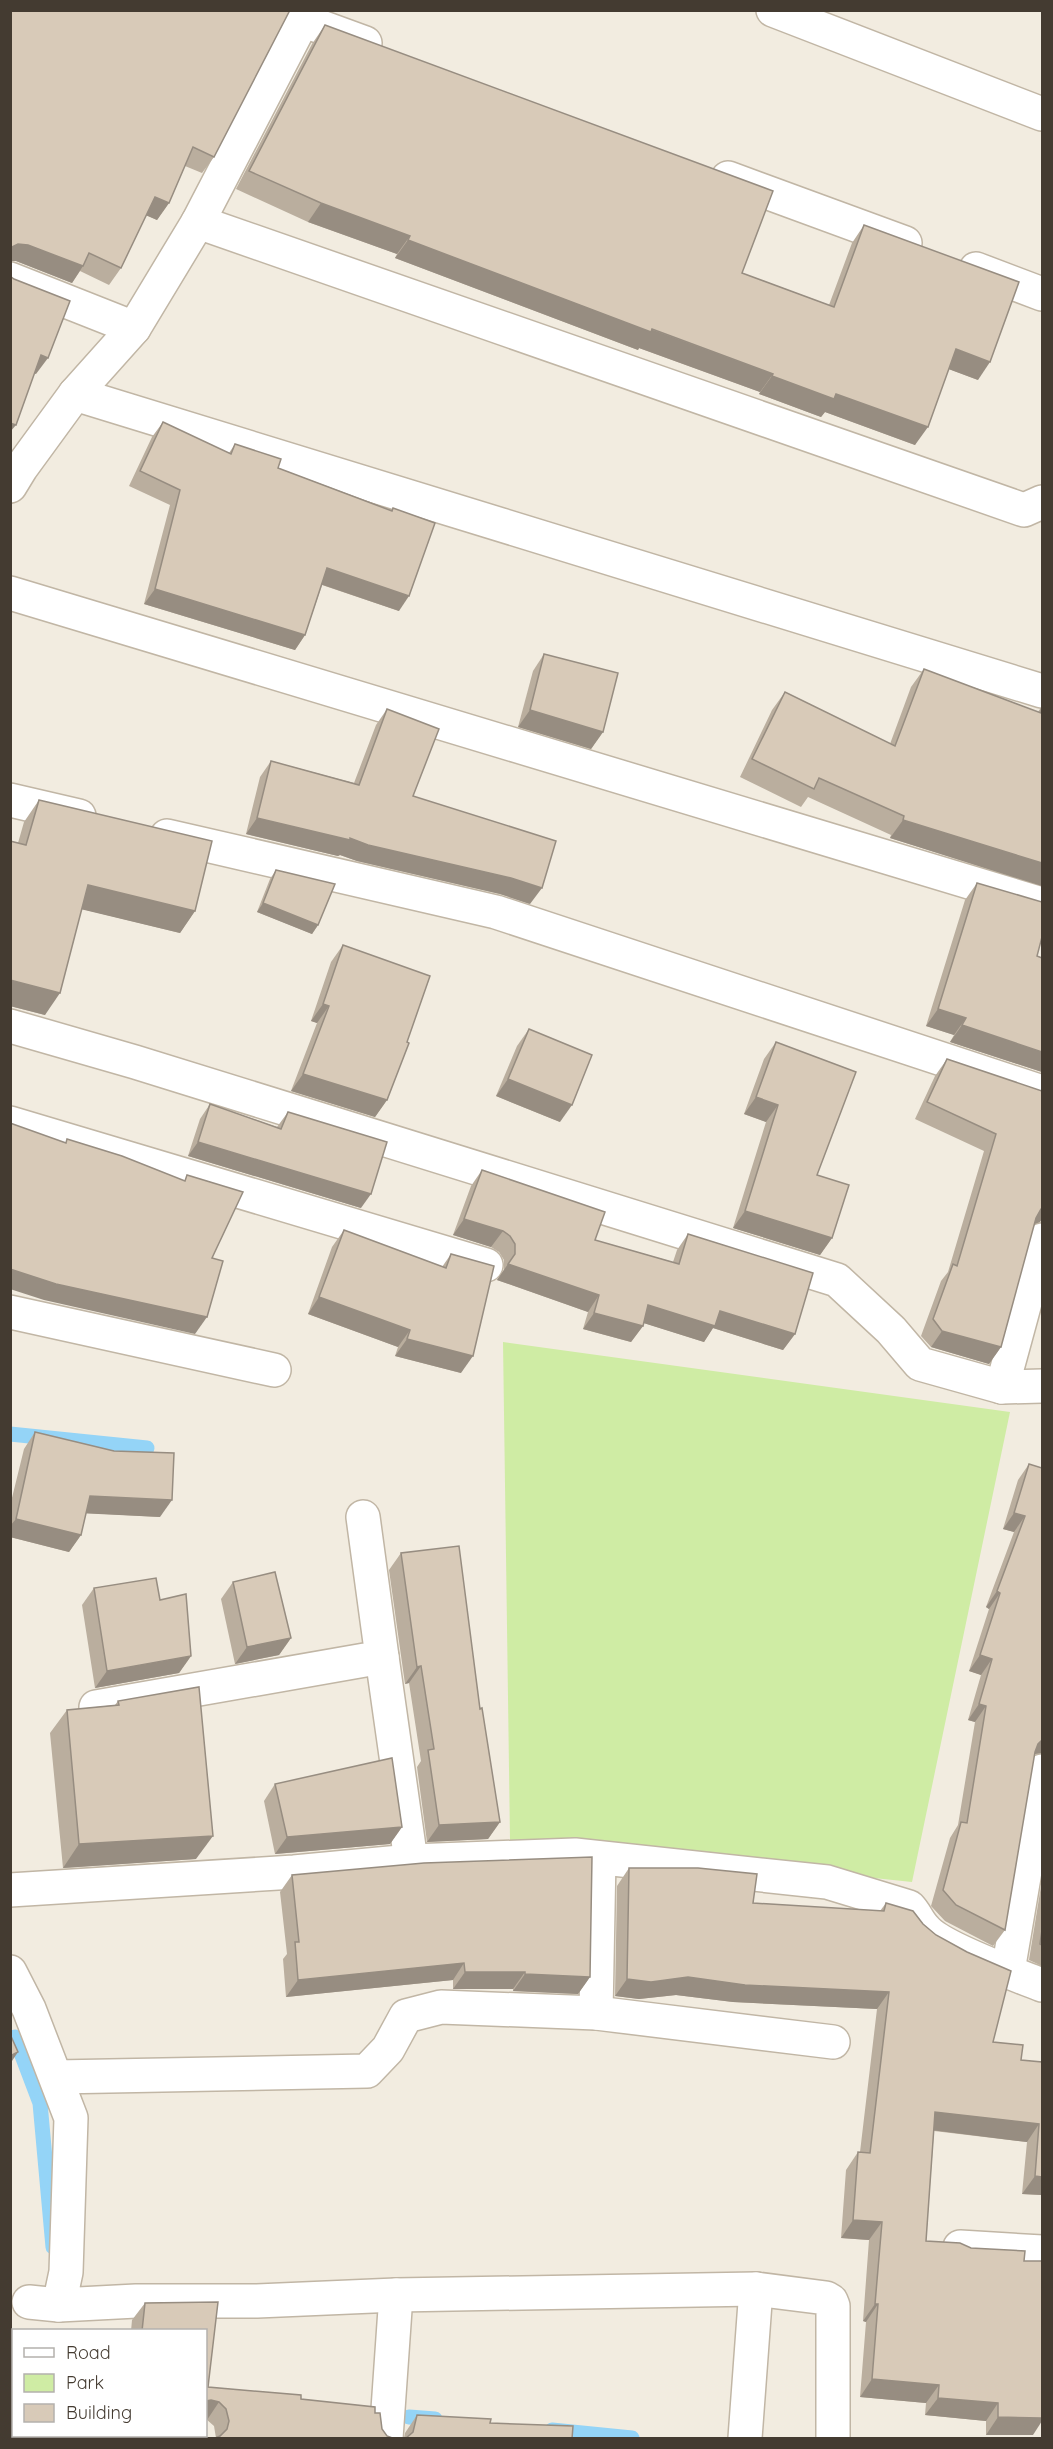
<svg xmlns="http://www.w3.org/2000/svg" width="1053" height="2449" font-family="Quicksand,sans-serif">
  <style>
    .green { fill: #cfeca4 }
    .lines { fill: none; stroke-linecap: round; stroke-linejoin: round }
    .stream { stroke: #94d4f7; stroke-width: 15 }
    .minor-casing { stroke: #c1b6a5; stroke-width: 36 }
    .minor { stroke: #fff; stroke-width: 33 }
    .wall { fill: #baae9e }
    .shaded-wall { fill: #978d81 }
    .building { fill: #d8cab8; stroke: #978d81; stroke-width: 1.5 }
  </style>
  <rect width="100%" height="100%" fill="#f2ece0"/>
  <polygon class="green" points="503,1342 1010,1412 912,1882 510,1840"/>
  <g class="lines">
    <g class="stream">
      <polyline points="10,1434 147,1448"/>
      <polyline points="15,2037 40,2103 53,2247"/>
      <polyline points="409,2417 435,2419"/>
      <polyline points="552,2430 632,2438"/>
    </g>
    <defs>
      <g id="minor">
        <polyline points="773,10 1042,114"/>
        <polyline points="302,20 365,43"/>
        <polyline points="728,178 905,243"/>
        <polyline points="198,222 1024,510 1042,502"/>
        <polyline points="976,269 1042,294"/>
        <polyline points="10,279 134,328"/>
        <polyline points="75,394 1042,691"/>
        <polyline points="10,486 21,468 75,394 134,328 198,222 308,10"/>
        <polyline points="10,593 1042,904"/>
        <polyline points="10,800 79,816"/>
        <polyline points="167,836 496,912 1042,1092"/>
        <polyline points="10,1026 135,1062 837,1280 891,1330 920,1364 1002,1387 1042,1386"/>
        <polyline points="10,1123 486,1265"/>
        <polyline points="10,1312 274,1370"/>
        <polyline points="1002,1387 1042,1240"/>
        <polyline points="382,1657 411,1861"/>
        <polyline points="96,1707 382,1657 363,1517"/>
        <path d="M10 1890 294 1872 411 1861 575 1855 827 1882 909 1907C916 1914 918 1922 925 1929 941 1948 1017 1975 1042 1985"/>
        <polyline points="1008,1971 1042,1771"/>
        <polyline points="10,1972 29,2009 71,2118 66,2272 59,2305 136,2301 257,2301 396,2295 756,2289 826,2298 831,2301 833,2306 833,2438"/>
        <polyline points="596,2013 599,1858"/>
        <polyline points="56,2077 367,2071 388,2049 406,2016 441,2007 596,2013 833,2042"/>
        <polyline points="960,2247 1042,2252"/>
        <polyline points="29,2302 59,2305"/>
        <polyline points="386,2438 396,2295"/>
        <polyline points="745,2438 756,2289"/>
      </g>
    </defs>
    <use href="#minor" class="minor-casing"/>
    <use href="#minor" class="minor"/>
  </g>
  <g class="wall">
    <polygon points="10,10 214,157 202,173 185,166 169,203 157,220 146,215 121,268 109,285 80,271 72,283 16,261"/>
    <polygon points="325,25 742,273 829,305 852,243 864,225 978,380 949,369 915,445 825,412 821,417 759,394 760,392 639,348 638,350 395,258 397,254 308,222 236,189 312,44"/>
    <polygon points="163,422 229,453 235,444 278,468 392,510 393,508 399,611 322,585 305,635 295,650 144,604 170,505 129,486 152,437"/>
    <polygon points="544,654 603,732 591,749 518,727 533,671"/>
    <polygon points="924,669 1038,712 1042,706 1042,886 890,838 891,835 808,797 801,807 740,777 772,710 785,692 890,744 911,687"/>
    <polygon points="387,709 413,796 530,904 500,894 357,861 340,855 338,856 246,834 260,777 271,761 354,783 376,725"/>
    <polygon points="39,800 195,911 180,933 82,909 45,1015 10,1006 10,841 18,843 24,822"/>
    <polygon points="276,870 318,925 312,934 257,912 270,879"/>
    <polygon points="977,883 1037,956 1042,958 1042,1072 950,1042 954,1035 926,1026 965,900"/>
    <polygon points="343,945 407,1042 387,1100 375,1117 291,1091 317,1023 311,1021 331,962"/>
    <polygon points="529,1029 560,1122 496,1096 517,1046"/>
    <polygon points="776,1042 817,1175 832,1238 820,1255 733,1228 766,1122 744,1114 764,1059"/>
    <polygon points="947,1059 1042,1091 1040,1222 1034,1224 1001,1347 989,1364 931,1347 921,1336 941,1281 948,1272 984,1151 915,1119 935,1076"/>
    <polygon points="210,1104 277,1127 288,1112 361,1208 188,1156 200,1119"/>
    <polygon points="482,1170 595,1240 673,1262 677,1250 688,1234 795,1334 783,1350 713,1328 704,1342 644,1323 643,1326 631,1342 583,1329 588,1312 497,1280 504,1270 504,1260 499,1252 491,1247 453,1235 471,1186"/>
    <polygon points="344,1230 442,1267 451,1254 461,1373 395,1356 398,1347 308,1314 332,1247"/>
    <polygon points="35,1432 160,1517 86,1513 81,1535 69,1552 10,1537 10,1506 24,1449"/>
    <polygon points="1029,1464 1042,1468 1042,1753 1034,1754 1005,1930 993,1946 945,1921 931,1906 950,1838 958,1825 975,1722 968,1720 981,1675 969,1671 989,1609 986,1607 1014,1532 1003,1529 1018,1480"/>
    <polygon points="401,1553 480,1709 500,1822 488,1839 427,1842 417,1767 421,1761 409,1683 405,1684 389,1570"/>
    <polygon points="233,1582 291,1638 279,1655 235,1664 221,1599"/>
    <polygon points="94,1588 191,1656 179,1673 95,1688 82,1605"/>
    <polygon points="118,1701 196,1859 63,1868 50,1733 67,1710 115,1705"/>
    <polygon points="275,1784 402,1827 390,1844 275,1854 264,1801"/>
    <polygon points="629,1868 753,1903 880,1911 886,1903 993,2042 1021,2060 1042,2062 1042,2195 1022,2194 1027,2142 934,2131 926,2241 971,2248 1024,2261 1033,2435 986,2435 986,2421 925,2415 926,2403 860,2397 866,2322 863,2321 869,2240 841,2238 846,2170 858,2152 860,2152 877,2009 733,2002 676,1995 639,1999 615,1996 617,1886"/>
    <polygon points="292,1875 590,1977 578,1994 513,1991 513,1989 453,1989 453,1980 286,1997 283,1959 287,1954 280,1892"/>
    <polygon points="1042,1880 1042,1966 1029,1960"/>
    <polygon points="218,2302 208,2387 301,2395 301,2399 375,2407 375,2413 380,2413 382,2429 387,2436 395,2439 213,2439 216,2438 214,2426 206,2419 206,2331 131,2331 132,2320 145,2303"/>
    <polygon points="417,2415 490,2423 404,2438 405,2433"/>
  </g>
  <g class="shaded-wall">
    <polygon points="155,197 169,203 157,220 143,214"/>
    <polygon points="321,203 410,236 397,254 308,222"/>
    <polygon points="408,240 773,374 760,392 639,348 638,350 395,258"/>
    <polygon points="18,244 28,245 83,266 72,283 16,261 10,261 10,248"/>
    <polygon points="956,349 990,362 978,380 943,367"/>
    <polygon points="41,355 48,358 36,374 29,372"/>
    <polygon points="772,376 836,394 928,427 915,445 825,412 821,417 759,394"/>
    <polygon points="10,423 16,425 10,432"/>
    <polygon points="327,568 409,596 399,611 317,583"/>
    <polygon points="155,589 305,635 295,650 144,604"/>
    <polygon points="530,710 603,732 591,749 518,727"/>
    <polygon points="257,818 350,838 511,878 542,888 530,904 500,894 357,861 340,855 338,856 246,834"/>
    <polygon points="903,820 1042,863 1042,886 890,838"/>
    <polygon points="88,885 195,911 180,933 72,907"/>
    <polygon points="263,903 318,925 312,934 257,912"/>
    <polygon points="10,980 60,993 45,1015 10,1006"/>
    <polygon points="323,1004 329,1006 317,1023 311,1021"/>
    <polygon points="938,1009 966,1018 954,1035 926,1026"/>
    <polygon points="962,1025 1042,1052 1042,1072 950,1042"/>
    <polygon points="303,1074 387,1100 375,1117 291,1091"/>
    <polygon points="508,1079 572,1105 560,1122 496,1096"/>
    <polygon points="756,1097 778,1105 766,1122 744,1114"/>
    <polygon points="198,1142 371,1194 361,1208 188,1156"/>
    <polygon points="1041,1209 1042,1209 1042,1219 1040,1222 1029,1226"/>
    <polygon points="745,1211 832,1238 820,1255 733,1228"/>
    <polygon points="464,1219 503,1231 491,1247 453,1235"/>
    <polygon points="508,1264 599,1295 588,1312 497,1280"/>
    <polygon points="10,1269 207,1317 195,1334 44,1300 10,1289"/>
    <polygon points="319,1297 410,1330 398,1347 308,1314"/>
    <polygon points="648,1305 720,1311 795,1334 783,1350 713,1328 704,1342 637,1321"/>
    <polygon points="594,1313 643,1326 631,1342 583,1329"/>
    <polygon points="942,1331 1001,1347 989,1364 931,1347"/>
    <polygon points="407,1339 473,1356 461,1373 395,1356"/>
    <polygon points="90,1496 172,1500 160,1517 78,1513"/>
    <polygon points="1014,1513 1025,1516 1014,1532 1003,1529"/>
    <polygon points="16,1519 81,1535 69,1552 10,1537 10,1526"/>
    <polygon points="997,1591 1000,1593 989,1609 986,1607"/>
    <polygon points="291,1638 279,1655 235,1664 247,1647"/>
    <polygon points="980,1655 992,1659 981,1675 969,1671"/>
    <polygon points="191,1656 179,1673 95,1688 107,1671"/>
    <polygon points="421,1666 409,1683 405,1684 417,1667"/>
    <polygon points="979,1704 986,1706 975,1722 968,1720"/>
    <polygon points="1042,1740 1042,1753 1035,1754 1027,1760 1038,1744"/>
    <polygon points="500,1822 488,1839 427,1842 439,1825"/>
    <polygon points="402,1827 390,1844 275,1854 287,1837"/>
    <polygon points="213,1836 196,1859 63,1868 79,1844"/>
    <polygon points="464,1963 453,1980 286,1997 298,1980"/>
    <polygon points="465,1972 525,1972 513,1989 453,1989"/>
    <polygon points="525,1974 590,1977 578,1994 513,1991"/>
    <polygon points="688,1977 889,1992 877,2009 733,2002 676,1995 639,1999 615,1996 627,1979"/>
    <polygon points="18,2052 12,2061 10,2062 10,2056"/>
    <polygon points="935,2112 1039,2124 1027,2142 923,2129"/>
    <polygon points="1035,2176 1042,2177 1042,2195 1022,2194"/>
    <polygon points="853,2220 882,2222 869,2240 841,2238"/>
    <polygon points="875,2304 878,2304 866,2322 863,2321"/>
    <polygon points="872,2379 939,2385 926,2403 860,2397"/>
    <polygon points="938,2398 998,2403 986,2421 925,2415"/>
    <polygon points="211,2400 219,2402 207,2420 206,2419 206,2401"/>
    <polygon points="998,2417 1042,2418 1042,2421 1033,2435 986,2435"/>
  </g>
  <g class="building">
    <polygon points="10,10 290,10 214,157 193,147 169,203 155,197 121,268 89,253 83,266 28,245 18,244 10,248"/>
    <polygon points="325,25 773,191 742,273 834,307 864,225 1019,282 990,362 956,349 928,427 836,394 834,399 772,376 773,374 652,329 651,332 408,240 410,236 321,203 249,171"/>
    <polygon points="10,276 14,279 70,301 48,358 41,355 16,425 10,423"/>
    <polygon points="163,422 231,454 235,444 281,459 278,468 392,511 393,508 435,523 409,596 327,568 305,635 155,589 180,490 140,471"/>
    <polygon points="544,654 618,673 603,732 530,710"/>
    <polygon points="924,669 1041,713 1042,706 1042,863 903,820 904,816 819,778 814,789 752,759 785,692 895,746"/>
    <polygon points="387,709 439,729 413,796 556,841 542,888 511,878 368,845 350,838 350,840 257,818 271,761 359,785"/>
    <polygon points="39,800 212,841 195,911 88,885 60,993 10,980 10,841 26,845"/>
    <polygon points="276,870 335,884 318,925 263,903"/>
    <polygon points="977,883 1042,902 1042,937 1037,956 1042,958 1042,1052 962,1025 966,1018 938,1009"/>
    <polygon points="343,945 430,976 407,1042 409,1043 387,1100 303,1074 329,1006 323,1004"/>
    <polygon points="529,1029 592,1055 572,1105 508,1079"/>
    <polygon points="776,1042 856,1072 817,1175 849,1185 832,1238 745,1211 778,1105 756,1097"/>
    <polygon points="947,1059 1042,1091 1042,1209 1041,1209 1036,1218 1001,1347 942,1331 933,1319 953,1264 957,1266 996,1134 927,1102"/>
    <polygon points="210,1104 281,1129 288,1112 387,1142 371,1194 198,1142"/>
    <polygon points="10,1123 66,1143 67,1139 122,1156 185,1181 187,1175 243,1192 212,1258 223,1261 207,1317 56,1284 10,1269"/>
    <polygon points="482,1170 605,1212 595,1240 679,1264 688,1234 813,1273 795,1334 720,1311 715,1326 648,1305 643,1326 594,1313 599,1295 508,1264 515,1254 515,1244 510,1236 503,1231 464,1219"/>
    <polygon points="344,1230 446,1268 451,1254 494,1266 473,1356 407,1339 410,1330 319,1297"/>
    <polygon points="35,1432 114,1451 174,1453 172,1500 90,1496 81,1535 16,1519"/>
    <polygon points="1029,1464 1042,1468 1042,1740 1038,1744 1035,1752 1005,1930 956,1905 943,1890 961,1822 967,1823 986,1706 979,1704 992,1659 980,1655 1000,1593 997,1591 1025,1516 1014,1513"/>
    <polygon points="459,1546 480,1709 482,1708 500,1822 439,1825 428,1750 434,1749 421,1666 417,1667 401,1553"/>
    <polygon points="275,1572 291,1638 247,1647 233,1582"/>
    <polygon points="156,1578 160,1600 186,1594 191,1656 107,1671 94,1588"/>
    <polygon points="199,1687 213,1836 79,1844 67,1710 119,1705 118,1701"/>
    <polygon points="392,1758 402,1827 287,1837 275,1784"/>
    <polygon points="592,1857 590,1977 525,1974 525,1972 465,1972 464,1963 298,1980 295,1942 299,1942 292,1875 424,1863"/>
    <polygon points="629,1868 698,1868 757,1874 753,1903 884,1911 886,1903 913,1911 923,1924 936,1935 967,1952 1011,1971 993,2042 1023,2045 1021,2060 1042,2062 1042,2177 1035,2176 1039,2124 935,2112 926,2241 960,2243 971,2248 1025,2251 1024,2261 1042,2261 1042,2418 998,2417 998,2403 938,2398 939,2385 872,2379 878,2304 875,2304 882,2222 853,2220 858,2152 870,2153 889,1992 745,1985 688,1977 651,1982 627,1979"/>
    <polygon points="1042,1930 1042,1945 1040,1944"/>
    <polygon points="10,2034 18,2052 10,2056"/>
    <polygon points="218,2302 208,2387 301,2395 301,2399 375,2407 375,2413 380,2413 382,2429 387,2436 395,2439 213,2439 220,2436 227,2429 229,2421 226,2409 219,2402 211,2400 206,2401 206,2331 142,2331 145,2303"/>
    <polygon points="10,2410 14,2411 14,2436 200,2436 201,2437 208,2439 10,2439"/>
    <polygon points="417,2415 491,2419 490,2423 573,2426 572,2439 400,2439 406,2438 413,2432"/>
  </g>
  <rect width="1053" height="2449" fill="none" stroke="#443b31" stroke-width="24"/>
  <rect x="12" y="2329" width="195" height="108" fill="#ffffff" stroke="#b4b1ad" stroke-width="1.5"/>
  <rect x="24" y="2348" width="30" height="9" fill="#ffffff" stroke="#b4b1ad" stroke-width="1.5"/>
  <text x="66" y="2359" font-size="18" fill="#443b31">Road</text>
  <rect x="24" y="2374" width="30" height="18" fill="#cfeca4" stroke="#b4b1ad" stroke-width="1.5"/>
  <text x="66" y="2389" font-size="18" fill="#443b31">Park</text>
  <rect x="24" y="2404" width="30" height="18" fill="#d8cab8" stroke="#b4b1ad" stroke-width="1.5"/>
  <text x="66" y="2419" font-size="18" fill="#443b31">Building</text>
</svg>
